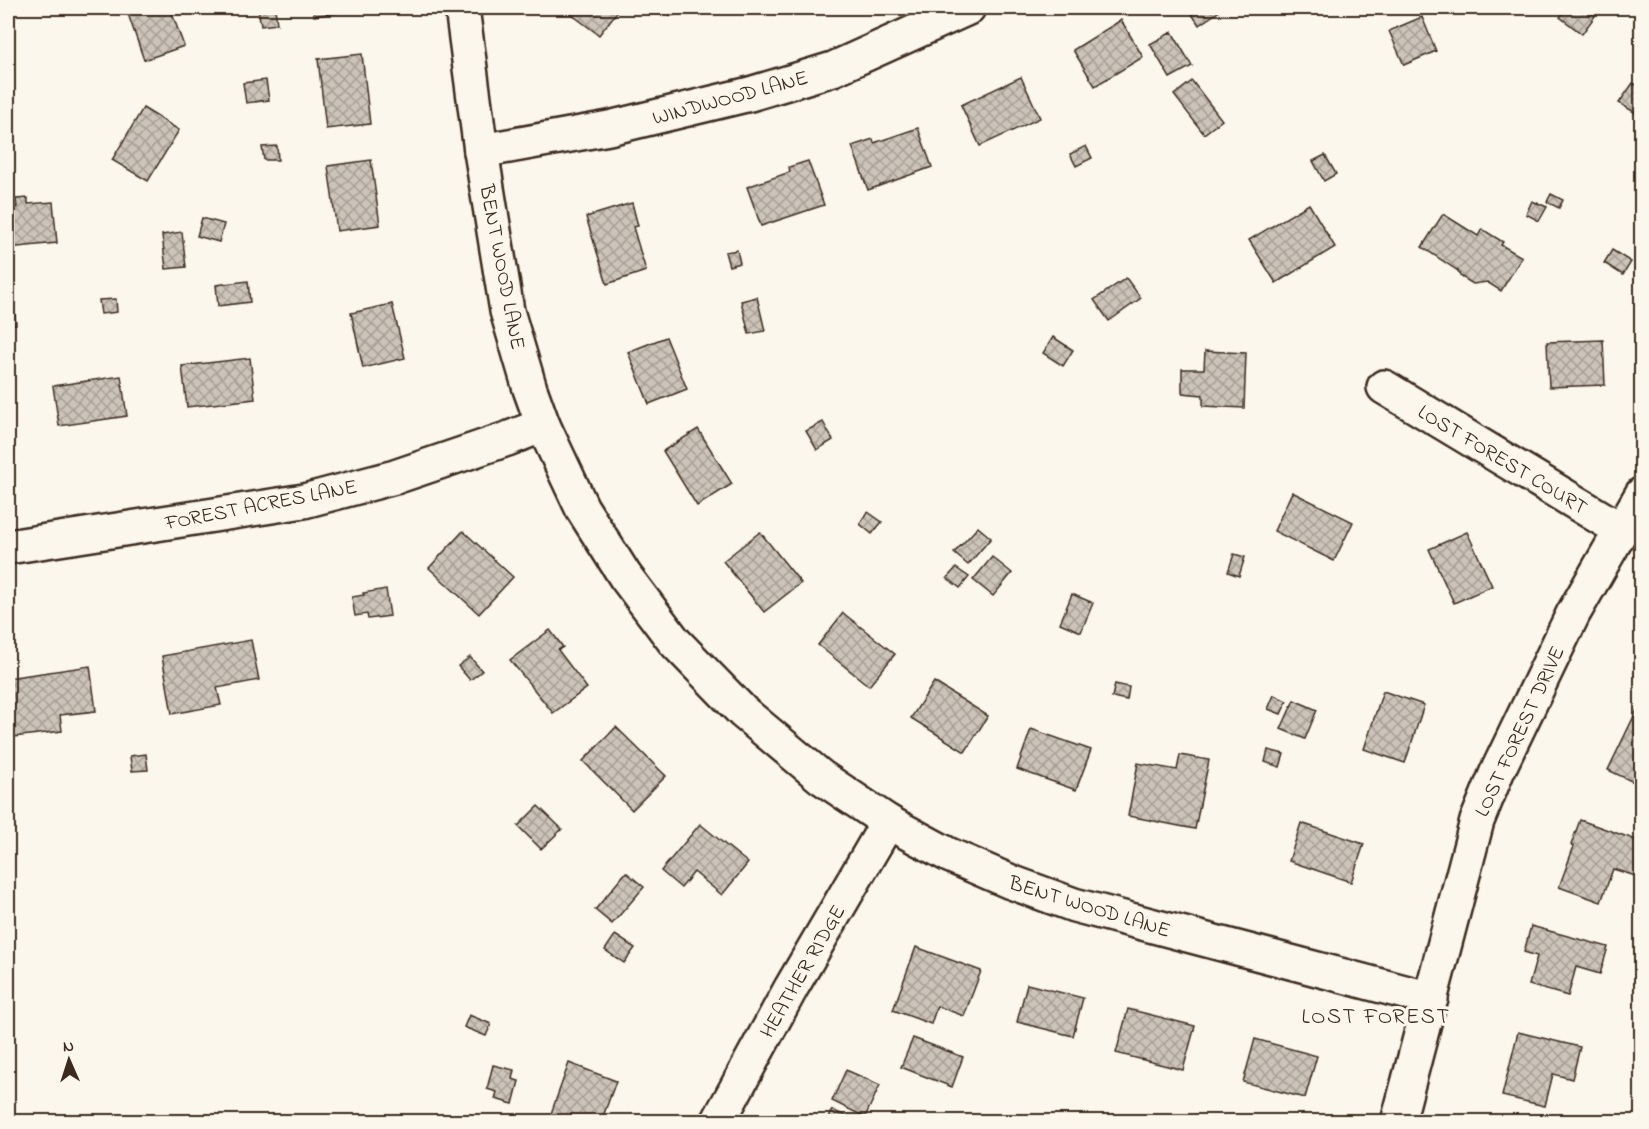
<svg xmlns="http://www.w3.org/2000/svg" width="1649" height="1129" font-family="'Indie Flower',sans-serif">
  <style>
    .building { fill: url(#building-cross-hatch); stroke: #3b2a1e; stroke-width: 1.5 }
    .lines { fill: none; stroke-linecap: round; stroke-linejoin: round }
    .street-casing { stroke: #3b2a1e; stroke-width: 38 }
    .street { stroke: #fbf7ec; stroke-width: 33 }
    .labels { text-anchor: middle; stroke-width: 6; stroke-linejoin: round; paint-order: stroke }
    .street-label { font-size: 21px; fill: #3b2a1e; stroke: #fbf7ec }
    .neighbourhood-label { font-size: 22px; letter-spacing: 1.5px; fill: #3b2a1e; stroke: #fbf7ec }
  </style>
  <defs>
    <pattern id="building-cross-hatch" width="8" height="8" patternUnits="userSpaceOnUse" patternTransform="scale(1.5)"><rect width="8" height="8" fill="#ccc4b9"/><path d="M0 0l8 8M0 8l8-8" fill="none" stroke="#a79f96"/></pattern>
  </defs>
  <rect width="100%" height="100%" fill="#fbf7ec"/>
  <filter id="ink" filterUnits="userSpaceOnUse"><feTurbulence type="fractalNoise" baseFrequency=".0167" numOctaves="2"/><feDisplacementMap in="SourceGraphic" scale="12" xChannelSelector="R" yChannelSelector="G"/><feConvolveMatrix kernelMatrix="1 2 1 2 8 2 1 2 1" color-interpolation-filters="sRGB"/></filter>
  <g filter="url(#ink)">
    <g class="building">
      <polygon points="126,8 170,8 184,46 144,60"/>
      <polygon points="265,8 275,8 277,24 261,26 258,9"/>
      <polygon points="313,8 352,8 353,11 314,16"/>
      <polygon points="563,8 620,8 599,35"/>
      <polygon points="668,8 701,8 670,16"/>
      <polygon points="1188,8 1224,8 1199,25"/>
      <polygon points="1567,8 1583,8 1595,16 1582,34 1560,17"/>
      <polygon points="1422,17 1436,51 1404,65 1389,31"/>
      <polygon points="1121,20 1143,57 1095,86 1073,50"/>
      <polygon points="1172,32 1192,66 1170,78 1150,44"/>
      <polygon points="362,54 370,124 326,129 318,59"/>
      <polygon points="1021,77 1040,118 980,146 961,105"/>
      <polygon points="266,80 269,100 246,103 243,83"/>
      <polygon points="1192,81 1222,120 1204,134 1174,95"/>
      <polygon points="1633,83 1642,88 1642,110 1639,115 1619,103"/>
      <polygon points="143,108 179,130 148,181 112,160"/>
      <polygon points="918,128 932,167 868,190 852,146 873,139 874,143"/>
      <polygon points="277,146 278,160 264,160 262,147"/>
      <polygon points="1086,146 1092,158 1076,166 1070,154"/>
      <polygon points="1325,155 1336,174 1324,181 1313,161"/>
      <polygon points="371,160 380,225 337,231 328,166"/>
      <polygon points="808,161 824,205 761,226 747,187 790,172 789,167"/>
      <polygon points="1551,194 1563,200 1559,208 1547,202"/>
      <polygon points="28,198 28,204 53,202 57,243 8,248 8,208 17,207 16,199"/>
      <polygon points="1532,201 1547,207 1539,221 1526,214"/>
      <polygon points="632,203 638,226 633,227 646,271 607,284 586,217"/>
      <polygon points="1309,204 1335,247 1276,283 1249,240"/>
      <polygon points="1443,214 1478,236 1482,229 1503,242 1501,245 1522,257 1501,291 1487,282 1473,284 1460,276 1458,271 1422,247"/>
      <polygon points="202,218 224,224 219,242 197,236"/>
      <polygon points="182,232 186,267 166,269 162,235"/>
      <polygon points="737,250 740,263 729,266 725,252"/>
      <polygon points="1612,250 1631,262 1623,275 1604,263"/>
      <polygon points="1126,278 1141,298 1109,321 1094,300"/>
      <polygon points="248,281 250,302 218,306 216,285"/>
      <polygon points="757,297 765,331 749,334 741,301"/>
      <polygon points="116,299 117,312 101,314 99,300"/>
      <polygon points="392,304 405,358 363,368 351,313"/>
      <polygon points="14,309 16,324 8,325 8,310"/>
      <polygon points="666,337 687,389 649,404 628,352"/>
      <polygon points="1053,337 1073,350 1063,366 1043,353"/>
      <polygon points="1603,340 1605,385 1549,387 1547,342"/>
      <polygon points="1205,351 1246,353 1244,408 1203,406 1203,395 1182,393 1182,369 1204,369"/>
      <polygon points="250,358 255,399 187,407 182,366"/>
      <polygon points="121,376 127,416 59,426 53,386"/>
      <polygon points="823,422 833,440 817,450 806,431"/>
      <polygon points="698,429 732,484 697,506 663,451"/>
      <polygon points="1292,492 1353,522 1334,561 1274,531"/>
      <polygon points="868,512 882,522 872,534 860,524"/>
      <polygon points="978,527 991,538 968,565 954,553"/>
      <polygon points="463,531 513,577 479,614 429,568"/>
      <polygon points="760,532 801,583 764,612 723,561"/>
      <polygon points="1467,532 1492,586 1454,603 1429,549"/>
      <polygon points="1234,554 1245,557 1239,576 1228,572"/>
      <polygon points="992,557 1012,573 993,596 973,580"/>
      <polygon points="956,568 969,577 960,588 947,578"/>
      <polygon points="386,589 390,616 368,619 367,614 355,616 352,597 364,595 363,593"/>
      <polygon points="1072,594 1093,603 1081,632 1060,623"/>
      <polygon points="843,613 895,654 869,686 818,645"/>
      <polygon points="550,630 563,647 558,650 587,688 553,713 510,660"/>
      <polygon points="251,640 259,680 217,688 221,705 172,714 162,656"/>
      <polygon points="470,657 482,671 470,680 458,666"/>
      <polygon points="90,666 96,711 60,715 62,731 14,737 12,725 8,726 8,678"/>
      <polygon points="934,682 988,716 965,752 911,718"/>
      <polygon points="1115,684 1129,687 1127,700 1112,697"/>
      <polygon points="1383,691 1424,705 1405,763 1364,749"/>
      <polygon points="1274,695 1287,701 1281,714 1268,709"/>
      <polygon points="1294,700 1317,710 1305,739 1281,729"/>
      <polygon points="1637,710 1642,712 1642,786 1608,770"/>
      <polygon points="616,727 666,776 632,810 583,761"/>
      <polygon points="1031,729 1091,750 1076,790 1017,769"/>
      <polygon points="1268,750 1284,754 1280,767 1265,762"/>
      <polygon points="146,754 148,770 132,771 130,756"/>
      <polygon points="1180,755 1209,760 1195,829 1128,816 1138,763 1177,770"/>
      <polygon points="538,806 562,829 541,849 518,826"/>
      <polygon points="1580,820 1642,842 1642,878 1613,869 1601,902 1559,887 1574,846 1571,845"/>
      <polygon points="1301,823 1364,844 1351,882 1289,861"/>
      <polygon points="700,824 748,863 722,895 694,872 681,888 661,871"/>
      <polygon points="626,872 644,887 612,924 595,910"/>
      <polygon points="1531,926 1608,947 1600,974 1576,967 1568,996 1529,985 1537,956 1524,952"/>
      <polygon points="615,935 635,948 624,963 605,950"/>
      <polygon points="916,947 981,971 964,1016 937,1006 931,1024 893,1010"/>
      <polygon points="1027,984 1083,998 1073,1036 1017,1022"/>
      <polygon points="1128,1009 1195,1026 1183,1070 1116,1053"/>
      <polygon points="469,1015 491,1024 486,1036 464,1027"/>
      <polygon points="1518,1032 1580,1047 1572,1079 1553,1074 1545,1106 1502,1096"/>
      <polygon points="913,1038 963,1057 952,1087 901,1067"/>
      <polygon points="1255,1039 1317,1056 1305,1098 1243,1082"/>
      <polygon points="569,1063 616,1081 601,1122 548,1122"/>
      <polygon points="493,1065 514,1070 512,1079 519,1081 513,1104 495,1099 497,1092 487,1089"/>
      <polygon points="846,1070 880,1085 865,1117 832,1101"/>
      <polygon points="832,1110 859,1122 826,1122"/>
    </g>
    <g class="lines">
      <defs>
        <g id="street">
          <polyline points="462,8 481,151 507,311 530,389 543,425 582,508 625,576 674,641 743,712 821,777 888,822 949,855 1011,882 1074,905 1431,999"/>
          <polyline points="481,151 609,128 750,94 833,69 968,8"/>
          <polyline points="1384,387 1621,530"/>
          <polyline points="8,547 304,501 395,477 507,439 543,425"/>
          <polyline points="718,1122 791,988 888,822"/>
          <polyline points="1398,1122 1477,821 1497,772 1573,614 1642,494"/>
        </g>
      </defs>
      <use href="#street" class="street-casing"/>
      <use href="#street" class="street"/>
    </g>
  </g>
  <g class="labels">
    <g class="street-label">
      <text transform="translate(730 97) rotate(-15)" y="7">WINDWOOD LANE</text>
      <text transform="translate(503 267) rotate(79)" y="7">BENT WOOD LANE</text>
      <text transform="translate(1503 459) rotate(31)" y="7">LOST FOREST COURT</text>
      <text transform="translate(261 504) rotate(-11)" y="7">FOREST ACRES LANE</text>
      <text transform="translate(1519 731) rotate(-65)" y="7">LOST FOREST DRIVE</text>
      <text transform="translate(1090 906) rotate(17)" y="7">BENT WOOD LANE</text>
      <text transform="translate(802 971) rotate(-60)" y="7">HEATHER RIDGE</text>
    </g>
    <g class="neighbourhood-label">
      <text x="1376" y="1023">LOST FOREST</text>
    </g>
  </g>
  <rect width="1649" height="1129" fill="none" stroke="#fbf7ec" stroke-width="30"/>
  <rect x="15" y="15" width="1619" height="1099" fill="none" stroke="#3b2a1e" stroke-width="2" filter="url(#ink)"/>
  <g transform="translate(69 1060) rotate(357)" stroke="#fbf7ec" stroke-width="4.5" paint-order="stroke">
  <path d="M0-4.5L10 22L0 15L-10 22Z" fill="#3b2a1e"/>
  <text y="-9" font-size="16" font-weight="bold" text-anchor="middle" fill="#3b2a1e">N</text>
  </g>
</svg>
